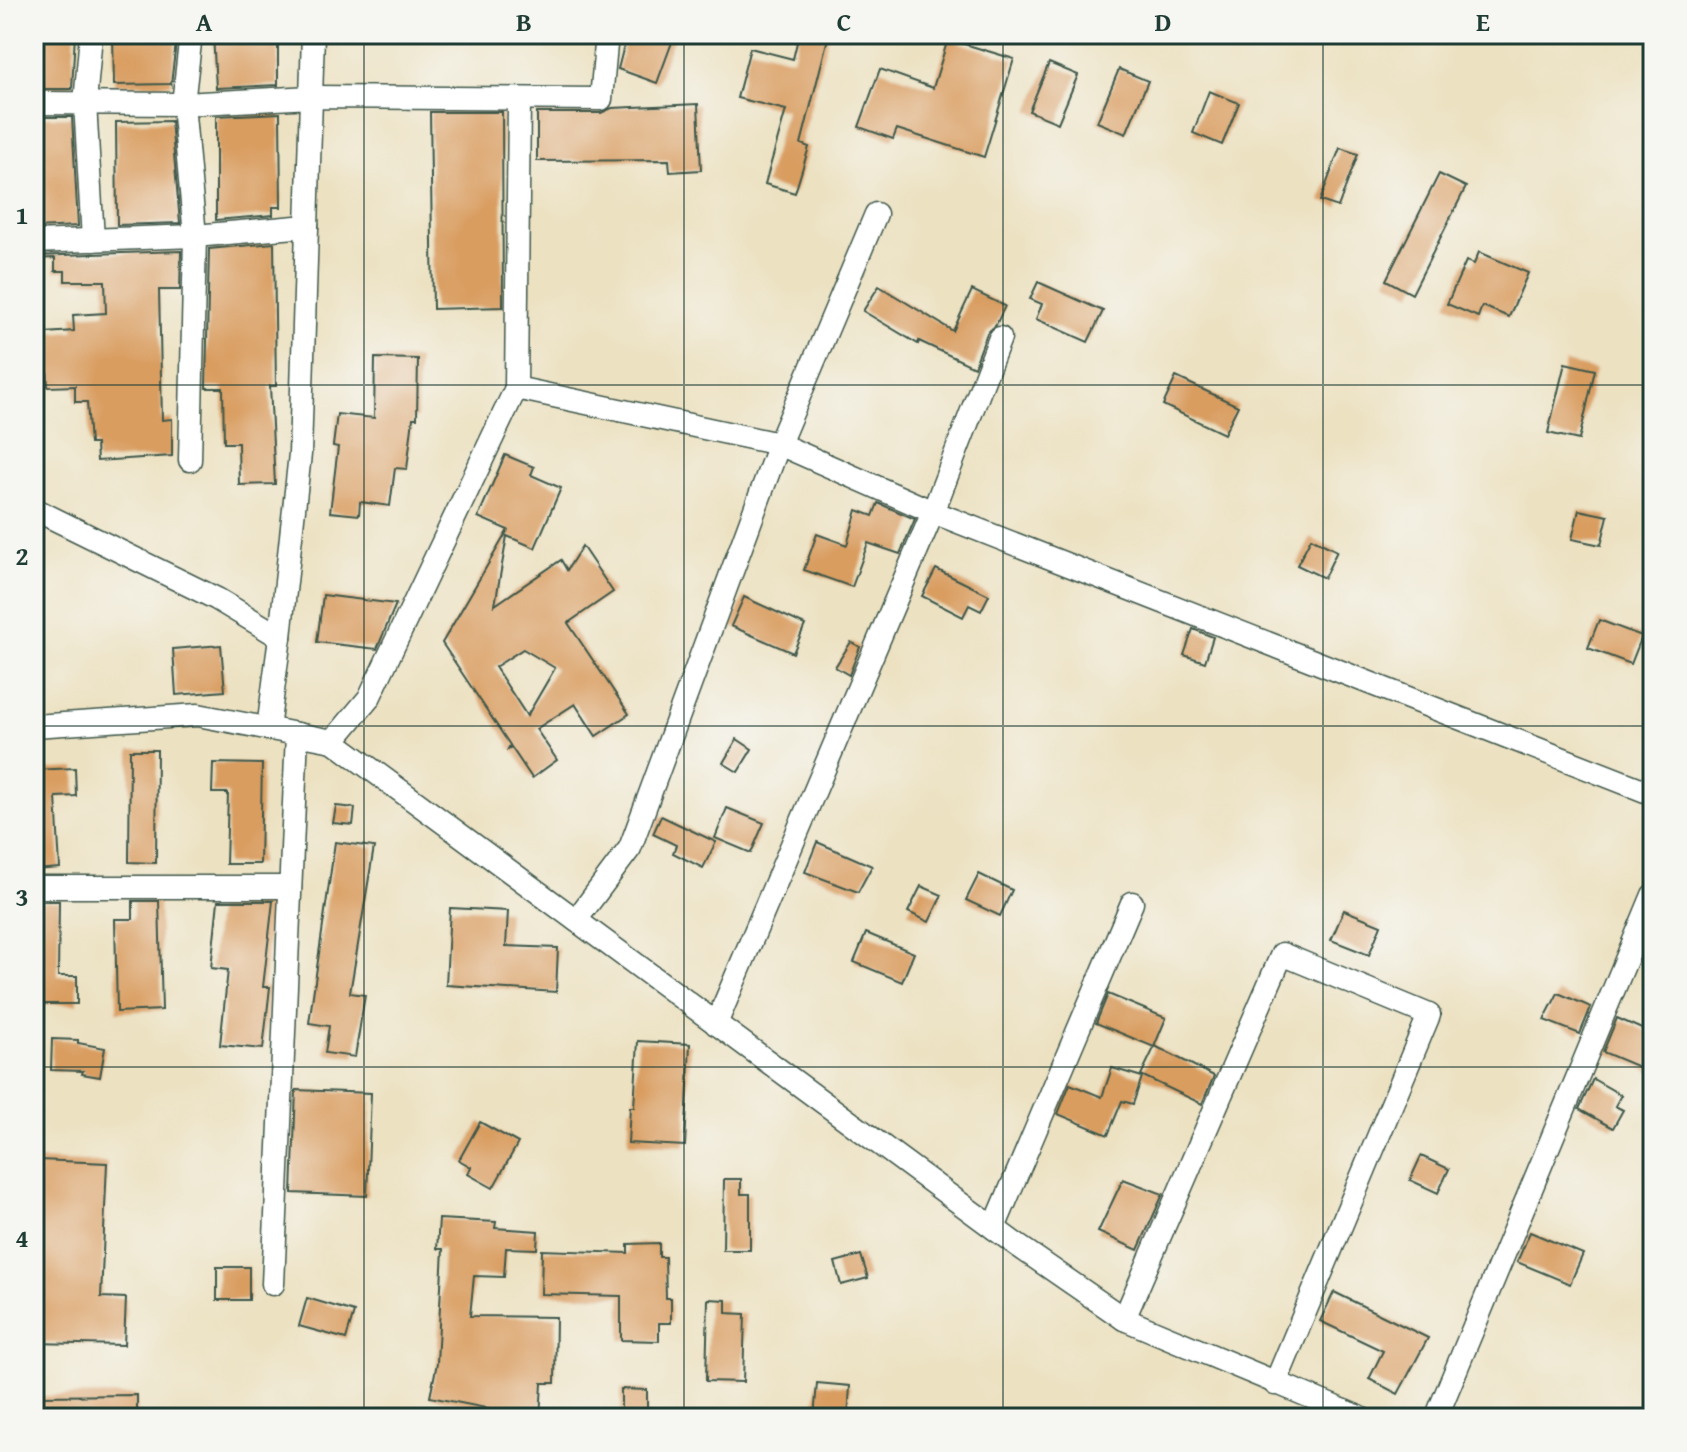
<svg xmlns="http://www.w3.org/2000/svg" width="1687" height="1452" font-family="'Gentium Book Plus',serif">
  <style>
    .building { fill: #d99d60; fill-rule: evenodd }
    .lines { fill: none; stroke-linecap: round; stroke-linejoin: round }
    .street-casing { stroke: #3e5649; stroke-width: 25 }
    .street { stroke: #fff; stroke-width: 22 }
    .grid { fill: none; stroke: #1f3d34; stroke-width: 2; stroke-opacity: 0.55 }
    .neatline { fill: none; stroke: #1f3d34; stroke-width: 3 }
    .grid-label { font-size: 26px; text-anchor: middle; font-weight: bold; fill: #1f3d34 }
  </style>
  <rect width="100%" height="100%" fill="#f6f6f2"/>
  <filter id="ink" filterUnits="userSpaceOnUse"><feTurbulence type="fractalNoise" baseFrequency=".0125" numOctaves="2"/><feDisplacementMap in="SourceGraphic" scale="16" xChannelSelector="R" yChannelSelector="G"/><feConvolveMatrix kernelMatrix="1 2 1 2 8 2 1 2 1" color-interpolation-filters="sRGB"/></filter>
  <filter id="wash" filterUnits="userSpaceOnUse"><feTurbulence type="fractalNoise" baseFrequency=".006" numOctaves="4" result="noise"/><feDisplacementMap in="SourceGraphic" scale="32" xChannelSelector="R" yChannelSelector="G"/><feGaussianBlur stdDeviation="1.8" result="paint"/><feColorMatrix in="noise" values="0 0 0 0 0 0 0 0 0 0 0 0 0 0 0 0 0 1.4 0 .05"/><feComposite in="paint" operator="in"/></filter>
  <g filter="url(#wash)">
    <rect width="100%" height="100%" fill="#ece1c1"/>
    <g id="blocks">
      <g class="building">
        <polygon points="34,34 75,34 72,89 34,89"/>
        <polygon points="113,34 177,34 171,84 114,85"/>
        <polygon points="213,34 278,34 278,85 216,88"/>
        <polygon points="627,34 675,34 657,83 618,69"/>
        <polygon points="799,34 829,34 801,144 809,147 795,193 765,184 786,110 737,98 750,48 793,59"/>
        <polygon points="948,39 1014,59 984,157 897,129 893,139 859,127 880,69 933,88"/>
        <polygon points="1049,63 1078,75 1058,123 1029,111"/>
        <polygon points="1119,69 1148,81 1126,134 1097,122"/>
        <polygon points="1209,91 1239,103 1222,145 1193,133"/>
        <polygon points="698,104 701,170 670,172 669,160 537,161 537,113 601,113 612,108"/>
        <polygon points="430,112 502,112 503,307 433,309"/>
        <polygon points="280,113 281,207 273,207 273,215 216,220 216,116"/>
        <polygon points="34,117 72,117 78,226 34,228"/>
        <polygon points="171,121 180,223 117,225 116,122"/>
        <polygon points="1340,148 1358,154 1338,207 1320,201"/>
        <polygon points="1439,174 1466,187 1412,294 1386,280"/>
        <polygon points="274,243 276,386 270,386 275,484 239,485 238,443 224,443 223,388 206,388 209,249"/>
        <polygon points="181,251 180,290 159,290 162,420 172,419 172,456 97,461 96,444 90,444 87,402 75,402 75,386 48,387 45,333 74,331 73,315 106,313 105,281 65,281 65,271 55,271 55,258 34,259 34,256"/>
        <polygon points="1479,252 1528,273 1509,317 1482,306 1478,317 1447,304 1466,261 1474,264"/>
        <polygon points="1038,282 1103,311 1088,342 1036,319 1042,304 1030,299"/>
        <polygon points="879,286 953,331 972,290 1005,306 996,325 987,333 974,367 919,341 918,344 863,311"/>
        <polygon points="375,358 418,359 417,418 413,418 407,469 395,468 390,506 360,502 359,515 330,512 338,447 333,446 337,414 374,418"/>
        <polygon points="1565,363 1595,370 1579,440 1548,433"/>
        <polygon points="1176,377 1238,406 1224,434 1163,405"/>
        <path d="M505 455 534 467 531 475 561 488 535 548 507 536 495 605 561 560 567 570 582 546 613 592 568 623 629 714 596 736 575 704 536 729 557 760 532 778 511 747 508 749 510 745 442 643 508 530 478 517ZM523 649 555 668 527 716 495 667Z"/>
        <polygon points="878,503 915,519 900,554 868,543 852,587 804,570 817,534 847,545 857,510 873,516"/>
        <polygon points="1579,510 1608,516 1601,545 1572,539"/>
        <polygon points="1311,538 1337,551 1324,578 1297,565"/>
        <polygon points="936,569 989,595 981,611 969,605 963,617 922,596"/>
        <polygon points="323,595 396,604 377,649 317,642"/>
        <polygon points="744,597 805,625 793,653 731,626"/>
        <polygon points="1599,620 1642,636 1631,664 1588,648"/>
        <polygon points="1193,629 1213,637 1205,662 1184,655"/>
        <polygon points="851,642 860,647 849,675 835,667"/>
        <polygon points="221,645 225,691 176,695 173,649"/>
        <polygon points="737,739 752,749 738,772 723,763"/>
        <polygon points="130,750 157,750 156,863 129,862"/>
        <polygon points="213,763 262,764 260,864 226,864 228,793 212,793"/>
        <polygon points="75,768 76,796 56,797 60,868 34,870 34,770"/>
        <polygon points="336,806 355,808 353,825 333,823"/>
        <polygon points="727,808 764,823 751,853 715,838"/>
        <polygon points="661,816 716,842 703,868 673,853 676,845 653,834"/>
        <polygon points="335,842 374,847 350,993 365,995 355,1057 325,1053 329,1026 309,1023"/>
        <polygon points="817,842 872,866 858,892 805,872"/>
        <polygon points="979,874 1012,890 1000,916 966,900"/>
        <polygon points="921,886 942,895 929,922 908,912"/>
        <polygon points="34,901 59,901 58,976 77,976 77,1004 40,1004 40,991 34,991"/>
        <polygon points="133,901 159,901 162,1010 117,1012 115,919 133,919"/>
        <polygon points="218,901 273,901 263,987 270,987 263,1049 220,1045 228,970 211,968"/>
        <polygon points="450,908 508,911 506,946 558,948 556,992 446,985"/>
        <polygon points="1344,910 1381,925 1369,955 1331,940"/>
        <polygon points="866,933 914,953 902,982 854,962"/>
        <polygon points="1558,993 1591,1007 1580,1034 1544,1020"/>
        <polygon points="1108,994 1166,1018 1154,1047 1096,1023"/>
        <polygon points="1617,1018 1653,1034 1653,1073 1603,1052"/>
        <polygon points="52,1039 78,1040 78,1043 105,1048 100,1077 82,1074 83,1071 51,1070"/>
        <polygon points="638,1041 690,1044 685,1146 628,1143 630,1107 634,1107"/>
        <polygon points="1155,1046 1214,1076 1202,1104 1141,1075"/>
        <polygon points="1112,1068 1142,1077 1133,1104 1122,1101 1108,1135 1058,1114 1070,1084 1102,1097"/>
        <polygon points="1593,1079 1621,1095 1615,1106 1623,1110 1613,1128 1579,1109"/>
        <polygon points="296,1090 371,1093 367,1196 292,1193"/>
        <polygon points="480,1122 518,1143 493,1188 468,1174 471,1167 459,1160"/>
        <polygon points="1421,1156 1449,1169 1438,1193 1410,1180"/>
        <polygon points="39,1160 107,1163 101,1297 126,1298 124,1345 34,1343 34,1268"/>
        <polygon points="724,1179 741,1179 741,1194 750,1194 750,1250 723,1250"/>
        <polygon points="1123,1179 1163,1194 1138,1250 1098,1232"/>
        <polygon points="439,1219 496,1222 495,1228 538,1231 537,1249 506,1248 504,1277 474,1276 470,1316 556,1317 555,1383 542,1383 540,1418 490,1418 491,1409 430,1397 437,1363 443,1249 437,1249"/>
        <polygon points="1530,1232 1583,1254 1570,1284 1517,1262"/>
        <polygon points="659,1243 659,1257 665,1257 666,1298 671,1298 671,1323 659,1323 659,1341 621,1340 621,1296 541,1294 542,1250 628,1253 628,1244"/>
        <polygon points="861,1255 868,1278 841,1285 835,1262"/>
        <rect x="217" y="1267" width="32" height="33"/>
        <polygon points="1334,1292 1428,1338 1398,1394 1369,1379 1383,1351 1320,1321"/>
        <polygon points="307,1298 354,1312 346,1339 299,1326"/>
        <polygon points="708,1299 726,1300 726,1313 745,1314 743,1382 706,1381"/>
        <polygon points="817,1383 850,1386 848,1418 814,1418"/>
        <polygon points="621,1389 647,1390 647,1418 621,1418"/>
        <polygon points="137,1395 137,1418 36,1418 36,1396"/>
      </g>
    </g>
  </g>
  <g filter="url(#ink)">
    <use href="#blocks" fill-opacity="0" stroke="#3e5649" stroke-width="2"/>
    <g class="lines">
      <defs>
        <g id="street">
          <polyline points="91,34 85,103 93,240"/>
          <polyline points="519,101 516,388 779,444 933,512 1653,794"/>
          <polyline points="34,103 183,104 311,97 601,99 607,34"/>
          <polyline points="34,242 195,236 307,226"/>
          <polyline points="190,460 195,236 183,104 191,34"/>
          <polyline points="34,509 217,599 280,637 268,729"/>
          <polyline points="280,637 300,454 313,34"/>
          <polyline points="34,726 198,715 333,741 1014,1243 1124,1319 1361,1418"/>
          <polyline points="333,741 369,698 516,388"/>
          <polyline points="34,887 290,887"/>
          <polyline points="576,920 630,848 779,444 876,214"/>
          <polyline points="716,1024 933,512 1000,338"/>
          <polyline points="994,1228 1132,903"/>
          <polyline points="273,1284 297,734"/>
          <polyline points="1124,1319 1282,954 1429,1015 1275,1384"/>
          <polyline points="1436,1418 1653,895"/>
        </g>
      </defs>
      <use href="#street" class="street-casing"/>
      <use href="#street" class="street"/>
    </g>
  </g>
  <path class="grid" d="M364 34V1418M684 34V1418M1003 34V1418M1323 34V1418M34 385H1653M34 726H1653M34 1067H1653"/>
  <rect width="1687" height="1452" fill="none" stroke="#f6f6f2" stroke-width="88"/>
  <rect x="44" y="44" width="1599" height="1364" class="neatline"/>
  <g class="grid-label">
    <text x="204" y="31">A</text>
    <text x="524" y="31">B</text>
    <text x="844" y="31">C</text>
    <text x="1163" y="31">D</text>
    <text x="1483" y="31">E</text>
    <text x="22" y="224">1</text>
    <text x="22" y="565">2</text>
    <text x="22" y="906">3</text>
    <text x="22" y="1247">4</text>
  </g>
</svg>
